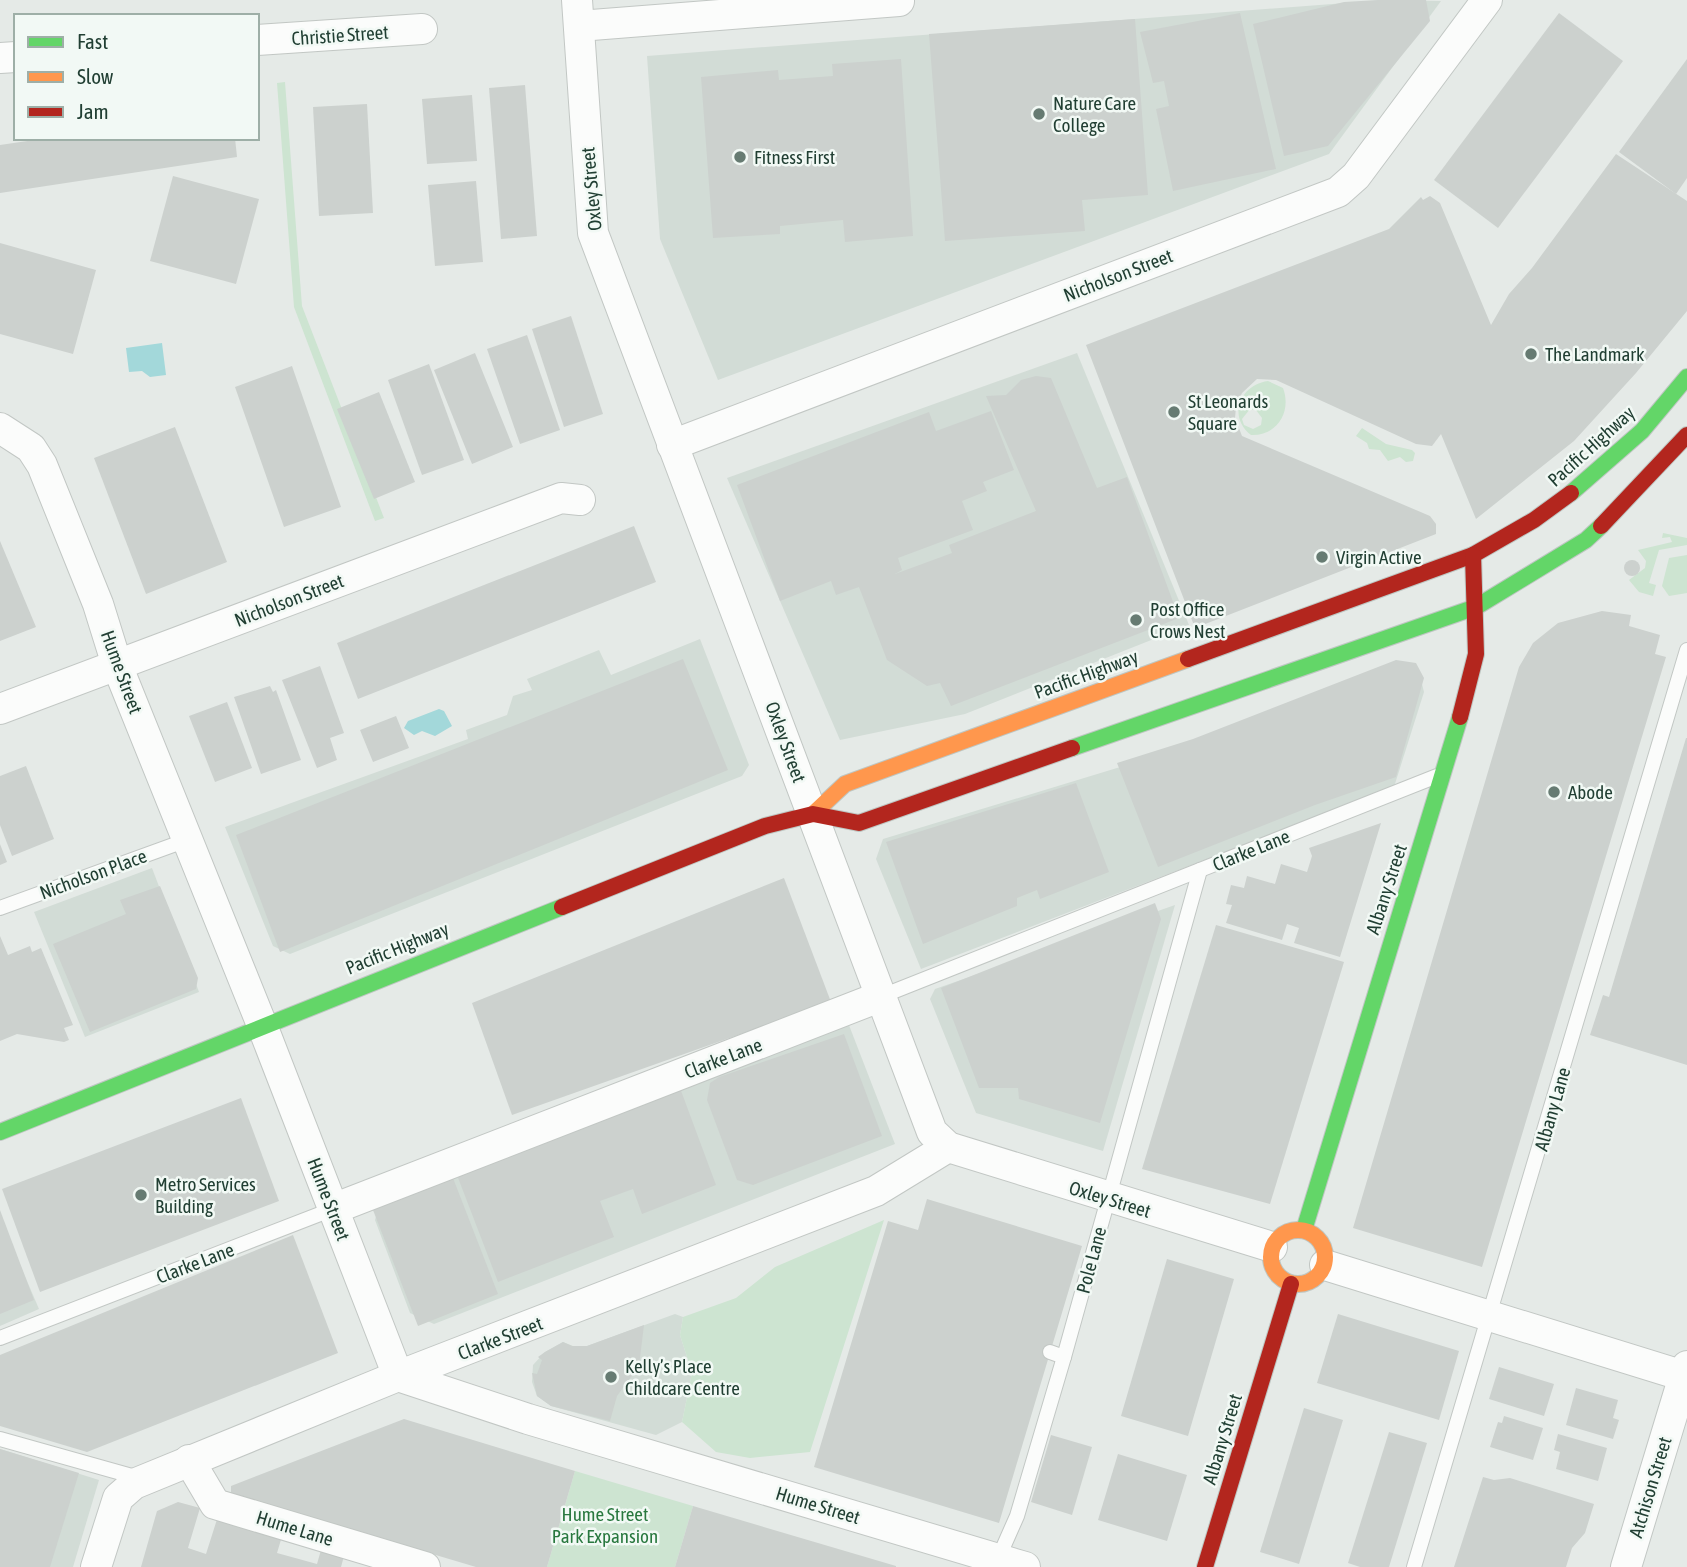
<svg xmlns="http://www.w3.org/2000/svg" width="1687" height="1567" font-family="'Asap Condensed',sans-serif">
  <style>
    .built { fill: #d2dcd6 }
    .green { fill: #cde4d1; fill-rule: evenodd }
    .water { fill: #a3d8da }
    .building { fill: #ccd1ce }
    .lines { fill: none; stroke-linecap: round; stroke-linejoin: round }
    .lane-casing { stroke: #c2c7c4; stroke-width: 16 }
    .street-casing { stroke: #c2c7c4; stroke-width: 32 }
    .fast-casing { stroke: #bec6c2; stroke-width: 18 }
    .slow-casing { stroke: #bec6c2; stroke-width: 18 }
    .jam-casing { stroke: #bec6c2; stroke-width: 18 }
    .lane { stroke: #fbfcfb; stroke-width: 14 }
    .street { stroke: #fbfcfb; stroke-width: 30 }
    .fast { stroke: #63d668; stroke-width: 16 }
    .slow { stroke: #ff974d; stroke-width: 16 }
    .jam { stroke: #b3261e; stroke-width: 16 }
    .poi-dot { fill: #667b72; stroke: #f2f9f5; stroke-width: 2.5 }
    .labels { text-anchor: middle; stroke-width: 5; stroke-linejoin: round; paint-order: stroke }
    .street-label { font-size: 19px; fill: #213f33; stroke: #f2f9f5 }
    .poi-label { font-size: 19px; fill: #213f33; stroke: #f2f9f5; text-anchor: start }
    .park-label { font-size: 19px; fill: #29783f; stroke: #f2f9f5 }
  </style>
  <rect width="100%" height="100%" fill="#e5eae7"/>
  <g class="built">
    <polygon points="1385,0 1441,1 1329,154 718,380 660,239 647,56"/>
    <polygon points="1077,353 1189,625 965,714 840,740 727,478"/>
    <polygon points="700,639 749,765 742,776 290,954 273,946 225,827 468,739 466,730 507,715 513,696 532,690 527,679 599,650 611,675"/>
    <polygon points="1420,676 1424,692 1394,787 921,969 876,859 883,839"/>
    <polygon points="152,868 199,992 85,1037 34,912"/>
    <polygon points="1175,905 1103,1151 976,1113 930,999 935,989"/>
    <polygon points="847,1020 895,1144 434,1324 410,1313 375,1220 380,1203"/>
    <polygon points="0,1218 39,1309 0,1326"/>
    <polygon points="675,1314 683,1317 680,1335 692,1373 682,1422 656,1435 551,1406 537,1396 532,1382 533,1365 545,1352 563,1342 573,1346 587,1346"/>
    <polygon points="0,1449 99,1480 73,1567 0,1567"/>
  </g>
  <g class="green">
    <polygon points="285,82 302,306 384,518 375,521 294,307 277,83"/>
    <path d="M1268 381 1283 388C1292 412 1277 436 1251 435 1227 416 1240 385 1268 381ZM1250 409 1256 410 1262 418 1261 425 1253 429 1244 425 1242 419Z"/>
    <polygon points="1362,428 1386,444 1412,450 1415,453 1413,461 1406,462 1400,457 1388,461 1380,450 1369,449 1367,443 1356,436"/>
    <polygon points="1663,533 1687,538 1687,545 1659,550 1649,583 1656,585 1653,596 1639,592 1629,580 1645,568 1646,561 1638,550 1672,542 1670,537 1662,538"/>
    <polygon points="1687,555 1687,593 1669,596 1662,586 1669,558"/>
    <polygon points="884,1220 810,1452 750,1458 716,1452 682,1422 692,1373 680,1335 683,1317 736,1298 775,1267"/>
    <polygon points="575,1471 693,1506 675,1567 547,1567"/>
  </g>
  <g class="water">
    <polygon points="162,343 166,375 150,377 142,371 129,372 126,348"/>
    <polygon points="439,709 444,711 452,726 435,736 422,731 414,735 404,728 408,721"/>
  </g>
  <g class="building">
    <polygon points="1378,0 1426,0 1430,21 1328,146 1284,156 1253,24 1344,2"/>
    <polygon points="1240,13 1276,169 1173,191 1156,109 1169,106 1164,81 1153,83 1140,32"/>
    <polygon points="1559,13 1623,61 1498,228 1434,180"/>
    <polygon points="1135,19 1148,195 1082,200 1085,231 945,241 929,34"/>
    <polygon points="901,59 913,236 845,242 843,220 780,226 780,234 713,238 701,77 778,70 779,80 833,76 832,64"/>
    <polygon points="1687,59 1687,178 1676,194 1619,152"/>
    <polygon points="525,85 537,236 501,239 489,88"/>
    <polygon points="472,95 477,161 427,164 422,99"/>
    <polygon points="367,104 373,213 319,216 313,107"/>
    <polygon points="48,138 235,138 237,157 0,193 0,145"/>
    <polygon points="1616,154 1687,201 1687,311 1636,373 1574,441 1476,519 1441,434 1432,446 1416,444 1276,380 1257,379 1242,393 1236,407 1235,418 1242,436 1430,516 1436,524 1436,534 1195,628 1086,345 1389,229 1421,197 1423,200 1430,196 1440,203 1491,325 1509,294 1532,268"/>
    <polygon points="173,176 259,199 236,284 150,261"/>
    <polygon points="476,181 483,262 435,266 428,185"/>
    <polygon points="0,243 96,270 73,354 0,334"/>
    <polygon points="571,316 603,414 564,427 532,329"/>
    <polygon points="527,335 560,430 520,444 487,349"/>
    <polygon points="475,353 513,447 472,464 434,370"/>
    <polygon points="429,364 464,460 422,475 388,380"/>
    <polygon points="292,366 341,507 284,527 235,387"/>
    <polygon points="1036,376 1051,378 1097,488 1127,477 1179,618 951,706 940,683 927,686 887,660 859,587 836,595 831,581 780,601 737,485 929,412 936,431 991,411 1014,470 983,482 987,491 962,501 973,530 898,558 902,570 895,574 952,553 949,545 1036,511 986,396 1006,395 1021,380"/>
    <polygon points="379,392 415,482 374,499 337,409"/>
    <polygon points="175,427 227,562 146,594 94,458"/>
    <polygon points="634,526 656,582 358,699 337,643"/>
    <polygon points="0,541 36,627 0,641"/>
    <circle cx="1632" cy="568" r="8"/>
    <polygon points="1602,611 1631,615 1629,626 1660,635 1655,654 1666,657 1482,1267 1353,1228 1519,667 1533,643 1558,623"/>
    <polygon points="683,659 728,770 280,952 236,835"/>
    <polygon points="1396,660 1416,663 1424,678 1396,777 1315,805 1158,867 1117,763 1193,739"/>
    <polygon points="320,666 344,733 330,738 337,760 317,768 282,680"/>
    <polygon points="270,686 273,692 276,690 301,760 261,774 234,697"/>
    <polygon points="227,702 252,768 215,782 189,716"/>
    <polygon points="396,716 409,748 373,762 360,730"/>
    <polygon points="1686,738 1687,738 1687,1065 1590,1035 1603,995 1609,997"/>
    <polygon points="26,766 54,839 12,856 0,825 0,776"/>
    <polygon points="1076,783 1109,872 1040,899 1037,890 1017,898 1017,906 923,944 886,842"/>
    <polygon points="1381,823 1340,957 1294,943 1299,928 1287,924 1282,940 1226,923 1232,905 1226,904 1231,885 1244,888 1247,876 1275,884 1281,864 1307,872 1312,856 1309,848"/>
    <polygon points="0,844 7,862 0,865"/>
    <polygon points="784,878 831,1002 512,1115 472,1003"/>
    <polygon points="160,886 198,978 196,989 90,1032 53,944 126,914 120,900"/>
    <polygon points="1155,903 1161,919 1100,1123 1019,1099 1018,1088 979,1088 941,988"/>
    <polygon points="1216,925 1344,962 1270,1204 1142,1169"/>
    <polygon points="0,936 8,955 30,946 32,952 41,948 73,1025 64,1028 69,1040 64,1042 17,1034 0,1041"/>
    <polygon points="844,1034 882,1136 753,1185 737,1180 707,1100 710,1083 719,1077"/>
    <polygon points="680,1088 716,1185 642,1214 633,1189 600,1201 614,1237 498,1282 457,1175"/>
    <polygon points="241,1098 279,1201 40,1292 2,1189"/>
    <polygon points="453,1178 498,1294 418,1326 373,1210"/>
    <polygon points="927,1199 1082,1246 999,1523 814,1467 888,1221 918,1230"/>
    <polygon points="0,1210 34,1300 0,1314"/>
    <polygon points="293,1235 338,1353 87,1452 0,1426 0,1355"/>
    <polygon points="1167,1259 1234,1279 1188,1436 1121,1416"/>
    <polygon points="1338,1314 1459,1351 1439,1420 1317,1383"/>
    <polygon points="644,1325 639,1366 617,1396 610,1421 551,1406 537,1396 532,1373 537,1374 542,1360 538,1357 545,1352 563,1342 572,1346 587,1346"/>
    <polygon points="1499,1367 1554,1384 1544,1416 1489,1399"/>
    <polygon points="1576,1388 1618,1400 1613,1418 1619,1420 1613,1439 1566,1425"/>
    <polygon points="1304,1408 1343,1420 1299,1564 1260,1552"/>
    <polygon points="1504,1416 1543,1428 1533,1460 1490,1447 1498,1422 1502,1423"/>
    <polygon points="404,1419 575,1471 547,1567 476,1567 231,1494 231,1486"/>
    <polygon points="1389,1432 1427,1443 1389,1567 1360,1567 1348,1563"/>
    <polygon points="1558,1434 1607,1448 1598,1481 1556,1469 1560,1452 1554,1450"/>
    <polygon points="1051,1435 1092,1447 1072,1515 1031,1502"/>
    <polygon points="0,1449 79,1473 50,1567 0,1567"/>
    <polygon points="1118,1454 1187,1475 1167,1541 1098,1520"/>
    <polygon points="1483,1477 1494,1480 1510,1478 1594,1504 1585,1533 1572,1548 1566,1567 1454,1567"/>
    <polygon points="178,1502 200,1508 188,1548 206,1554 219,1513 283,1533 277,1553 317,1564 321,1550 344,1556 341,1567 141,1567 157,1511"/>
    <polygon points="693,1506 896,1566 896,1567 675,1567"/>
  </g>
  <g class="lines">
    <defs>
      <g id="lane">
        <polyline points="0,908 187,840"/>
        <polyline points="882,996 1437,776"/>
        <polyline points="0,1338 333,1209"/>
        <polyline points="1050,1352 1064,1357"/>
        <polyline points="0,1439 139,1478"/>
        <polyline points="998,1559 1017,1516 1064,1357 1200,870"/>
        <polyline points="1414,1567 1687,650"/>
      </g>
      <g id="street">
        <polyline points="577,0 593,233 932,1132 948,1147 1272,1247"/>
        <polyline points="579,26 899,1"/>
        <polyline points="257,40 422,29"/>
        <polyline points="0,58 16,57"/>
        <polyline points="0,428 31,448 42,465 98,604 117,665 262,1025 398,1376"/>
        <polyline points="672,445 1338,192 1356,176 1487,0"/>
        <polyline points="0,709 561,498 580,500"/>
        <polyline points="333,1209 882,996"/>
        <polyline points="1325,1265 1687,1377"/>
        <polyline points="398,1376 528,1419 1025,1567"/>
        <polyline points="189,1460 215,1504 425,1567"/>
        <polyline points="96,1567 118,1498 134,1484 398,1376 876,1191 948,1147"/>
        <polyline points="1626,1567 1687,1366"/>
      </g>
      <g id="fast">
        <polyline points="1571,493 1642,431 1687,377"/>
        <polyline points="1072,748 1476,607 1586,540 1601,526"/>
        <polyline points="0,1132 562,907"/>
        <polyline points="1304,1230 1460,717"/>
      </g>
      <g id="slow">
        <polyline points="813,814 845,784 1188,659"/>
        <circle cx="1298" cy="1257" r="27"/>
      </g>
      <g id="jam">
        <polyline points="1601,526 1687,435"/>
        <polyline points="1188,659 1473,555 1534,520 1571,493"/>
        <polyline points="1460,717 1476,654 1473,555"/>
        <polyline points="562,907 765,826 813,814 859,823 1072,748"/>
        <polyline points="1205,1567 1291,1284"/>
      </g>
    </defs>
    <use href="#lane" class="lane-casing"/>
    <use href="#street" class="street-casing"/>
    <use href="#fast" class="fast-casing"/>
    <use href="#slow" class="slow-casing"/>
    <use href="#jam" class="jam-casing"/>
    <use href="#lane" class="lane"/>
    <use href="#street" class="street"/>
    <use href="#fast" class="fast"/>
    <use href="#slow" class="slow"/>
    <use href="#jam" class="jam"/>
  </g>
  <g class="poi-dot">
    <circle cx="1039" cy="114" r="7"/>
    <circle cx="740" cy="157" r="7"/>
    <circle cx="1531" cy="354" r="7"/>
    <circle cx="1174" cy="412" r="7"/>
    <circle cx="1322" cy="557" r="7"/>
    <circle cx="1136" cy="620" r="7"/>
    <circle cx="1554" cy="792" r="7"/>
    <circle cx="141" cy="1195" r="7"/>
    <circle cx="611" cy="1377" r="7"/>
  </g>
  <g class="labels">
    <g class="street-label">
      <text transform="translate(340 35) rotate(-4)" y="7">Christie Street</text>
      <text transform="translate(591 189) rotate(-95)" y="7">Oxley Street</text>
      <text transform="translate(1118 275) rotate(-21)" y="7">Nicholson Street</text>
      <text transform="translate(1591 446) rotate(-42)" y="7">Pacific Highway</text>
      <text transform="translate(289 600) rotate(-21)" y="7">Nicholson Street</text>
      <text transform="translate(122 672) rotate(70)" y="7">Hume Street</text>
      <text transform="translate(1086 674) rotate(-20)" y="7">Pacific Highway</text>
      <text transform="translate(786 742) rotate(70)" y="7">Oxley Street</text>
      <text transform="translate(1251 850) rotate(-22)" y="7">Clarke Lane</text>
      <text transform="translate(93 874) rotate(-20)" y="7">Nicholson Place</text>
      <text transform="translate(1386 889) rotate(-72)" y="7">Albany Street</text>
      <text transform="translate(397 948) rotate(-22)" y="7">Pacific Highway</text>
      <text transform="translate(723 1058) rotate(-21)" y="7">Clarke Lane</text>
      <text transform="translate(1552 1109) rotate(-74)" y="7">Albany Lane</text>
      <text transform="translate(329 1199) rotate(69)" y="7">Hume Street</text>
      <text transform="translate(1110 1199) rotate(17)" y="7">Oxley Street</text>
      <text transform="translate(1091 1260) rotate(-75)" y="7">Pole Lane</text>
      <text transform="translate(195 1263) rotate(-21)" y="7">Clarke Lane</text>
      <text transform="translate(500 1338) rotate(-21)" y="7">Clarke Street</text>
      <text transform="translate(1222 1439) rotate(-73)" y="7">Albany Street</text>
      <text transform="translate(1650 1487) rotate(-73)" y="7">Atchison Street</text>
      <text transform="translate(818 1505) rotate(17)" y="7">Hume Street</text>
      <text transform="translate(295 1528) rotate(17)" y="7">Hume Lane</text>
    </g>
    <g class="poi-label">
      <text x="1053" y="110">Nature Care<tspan x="1053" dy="22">College</tspan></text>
      <text x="754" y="164">Fitness First</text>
      <text x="1545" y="361">The Landmark</text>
      <text x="1188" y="408">St Leonards<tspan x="1188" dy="22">Square</tspan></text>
      <text x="1336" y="564">Virgin Active</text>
      <text x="1150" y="616">Post Office<tspan x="1150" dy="22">Crows Nest</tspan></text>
      <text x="1568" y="799">Abode</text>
      <text x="155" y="1191">Metro Services<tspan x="155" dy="22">Building</tspan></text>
      <text x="625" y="1373">Kelly’s Place<tspan x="625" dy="22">Childcare Centre</tspan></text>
    </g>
    <g class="park-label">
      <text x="605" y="1521">Hume Street<tspan x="605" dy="22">Park Expansion</tspan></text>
    </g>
  </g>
  <rect x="14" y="14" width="245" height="126" fill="#f2f9f5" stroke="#9eafa7" stroke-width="2"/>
  <rect x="28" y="37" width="35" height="10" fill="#63d668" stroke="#9eafa7" stroke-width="2"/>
  <text x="77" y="49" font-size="21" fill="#213f33">Fast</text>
  <rect x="28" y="72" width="35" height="10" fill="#ff974d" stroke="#9eafa7" stroke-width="2"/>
  <text x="77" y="84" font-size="21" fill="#213f33">Slow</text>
  <rect x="28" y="107" width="35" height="10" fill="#b3261e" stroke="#9eafa7" stroke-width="2"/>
  <text x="77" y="119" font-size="21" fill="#213f33">Jam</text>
</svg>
